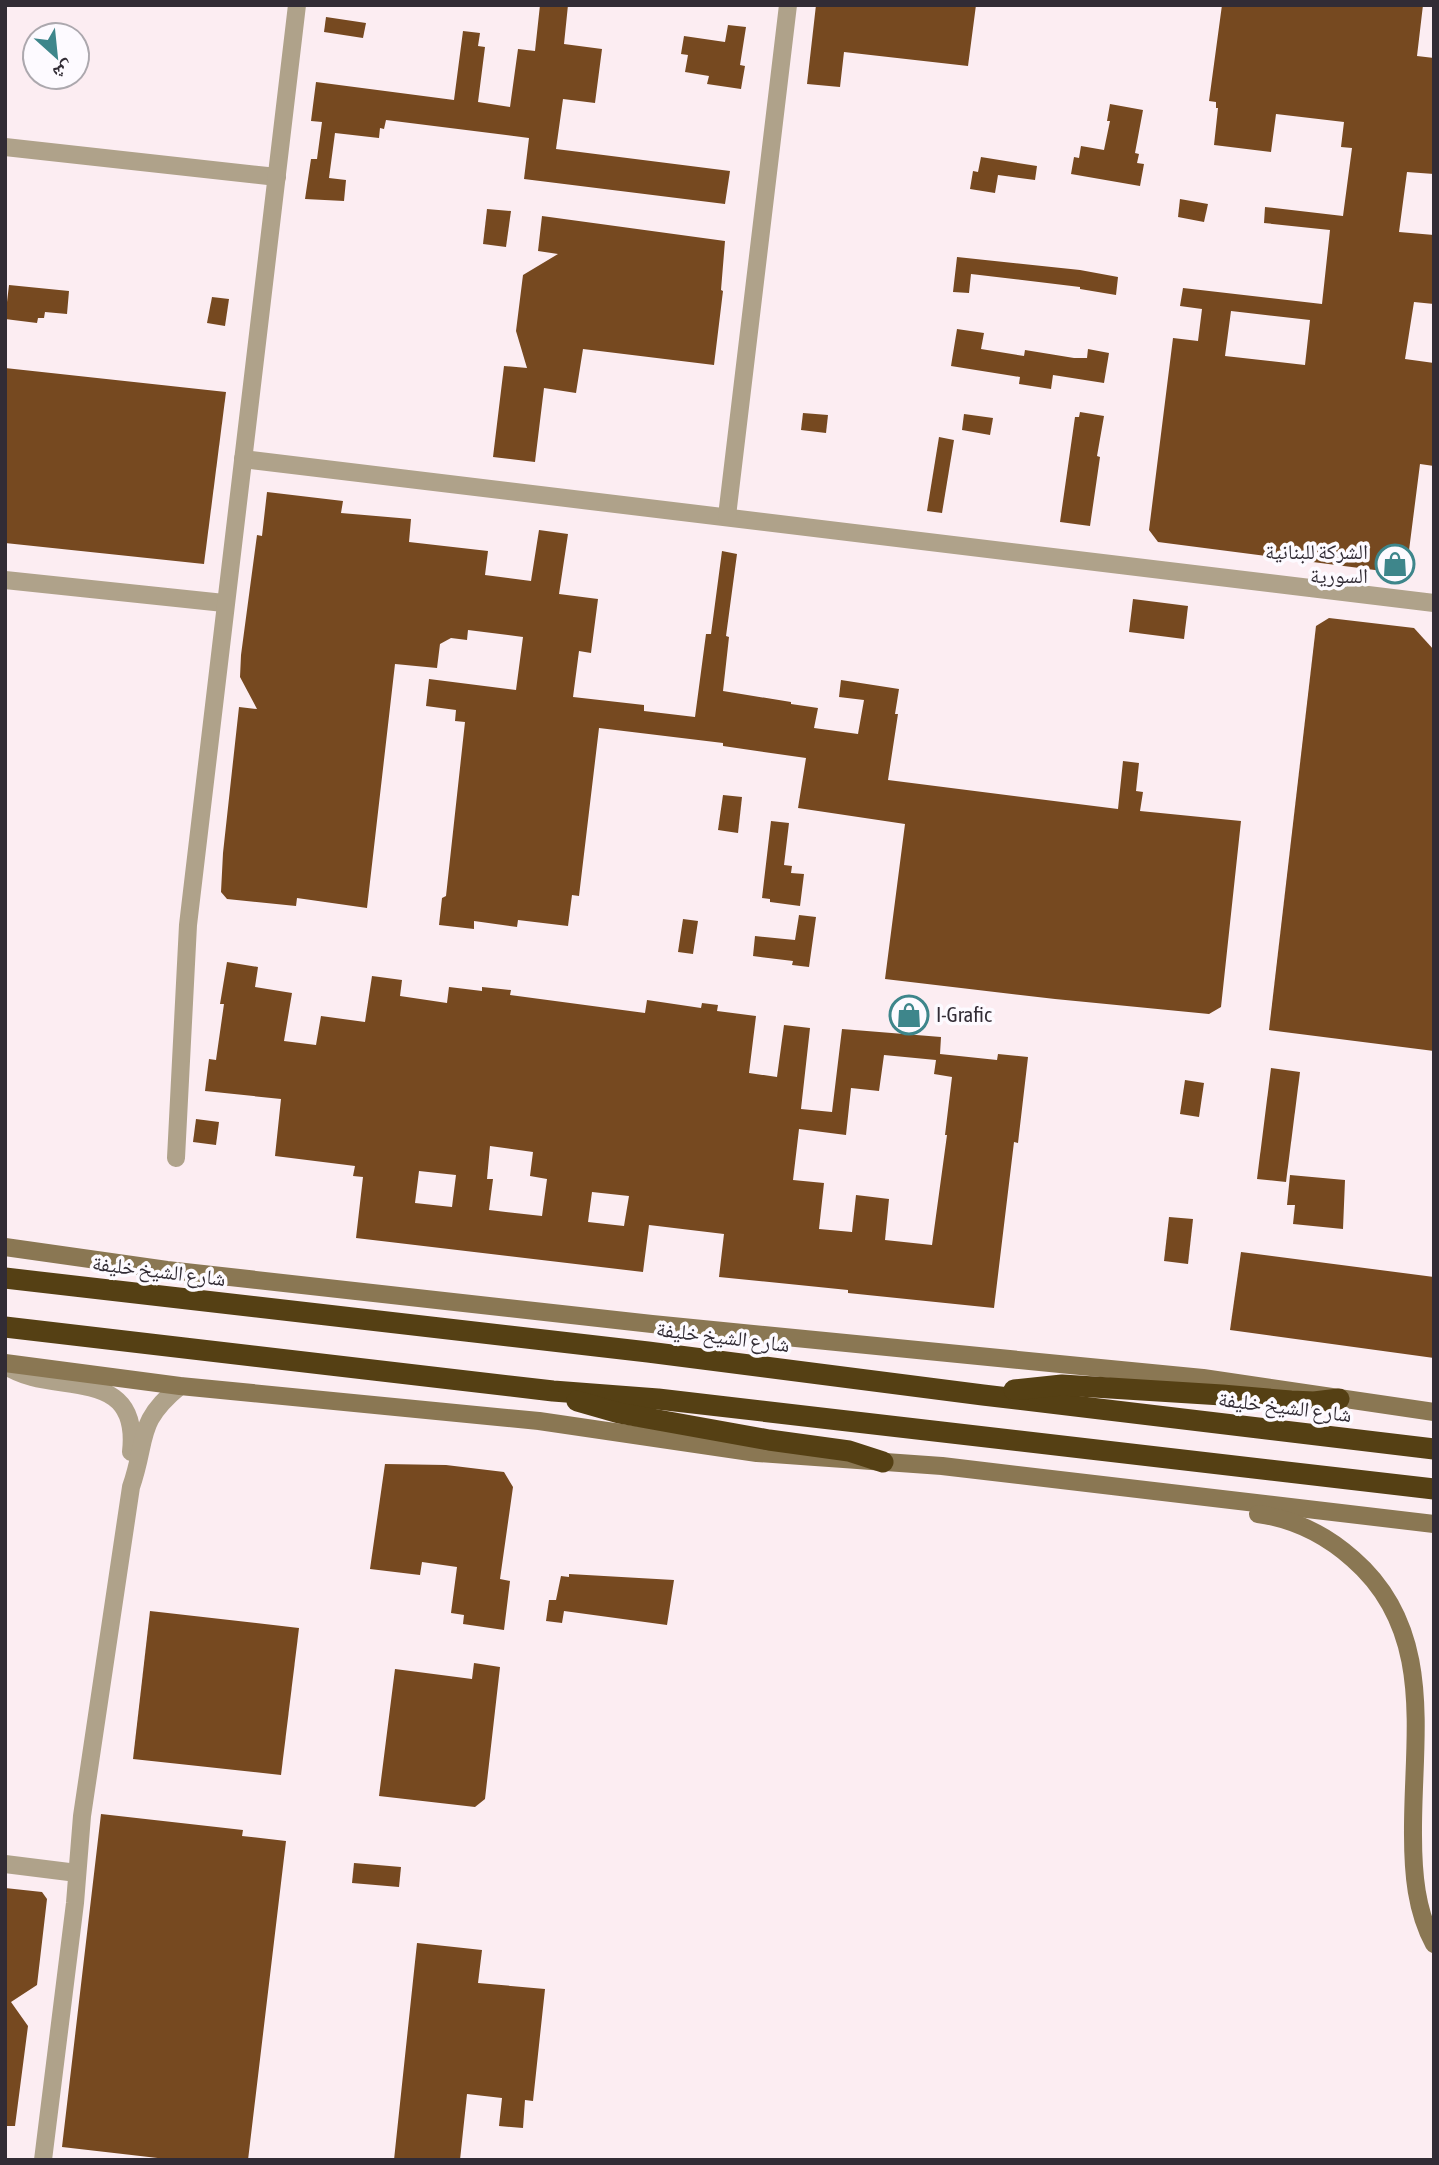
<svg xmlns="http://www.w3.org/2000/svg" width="1439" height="2165" font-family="'Asap Condensed','Noto Naskh Arabic',sans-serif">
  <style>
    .industrial { fill: #fcedf2; fill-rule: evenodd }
    .building { fill: #764920; fill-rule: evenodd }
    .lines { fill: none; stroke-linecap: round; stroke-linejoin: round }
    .street { stroke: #afa28a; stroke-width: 18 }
    .secondary { stroke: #8a7753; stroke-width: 18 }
    .highway { stroke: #554014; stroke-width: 21 }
    .labels { text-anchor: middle; stroke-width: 7; stroke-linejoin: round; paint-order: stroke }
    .poi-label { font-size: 21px; fill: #322c35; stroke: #fdfaff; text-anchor: end }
    .street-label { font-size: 21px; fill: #322c35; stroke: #fdfaff }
  </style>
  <rect width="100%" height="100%" fill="#fdfaff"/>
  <path class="industrial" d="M5 5H1434V2160H5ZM35 35H77V77H35Z"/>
  <g class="building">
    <polygon points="540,5 568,5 564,44 602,49 595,103 563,99 556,149 730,171 725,204 524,179 529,138 386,120 384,129 380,128 379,138 335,133 329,178 346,180 344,201 305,199 311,159 317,159 322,122 311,121 316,82 454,100 463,31 480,33 478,46 485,47 478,102 510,107 518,49 535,51"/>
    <polygon points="816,5 976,5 968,66 844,52 840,87 807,84"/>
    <path d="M1222 5H1423L1417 56 1434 58V174L1407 172 1399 232 1434 235V304L1414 302 1405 359 1434 363V466L1420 464 1406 574 1158 542 1149 530 1173 338 1198 341 1202 309 1180 306 1183 288 1322 304 1330 230 1264 223 1265 207 1343 216 1352 148 1341 147 1344 122 1276 114 1271 152 1214 145 1218 108H1216V102L1209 101ZM1231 311 1310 320 1305 365 1225 356Z"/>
    <polygon points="326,17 366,23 363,38 324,32"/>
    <polygon points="728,25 746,27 740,65 745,66 741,89 707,84 709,76 685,72 688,55 681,54 684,36 725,42"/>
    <polygon points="1110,104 1143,110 1135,153 1139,154 1137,163 1144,164 1140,186 1071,174 1074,157 1079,158 1081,146 1104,150 1110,121 1107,121"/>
    <polygon points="981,157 1037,166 1035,180 998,175 995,193 970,189 973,171 978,172"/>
    <polygon points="1180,199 1208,204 1204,222 1178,217"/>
    <polygon points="487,209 511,211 506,247 483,244"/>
    <polygon points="542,216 725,241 721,290 723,291 714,365 583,349 576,393 544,388 535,462 493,457 504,366 527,368 516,331 523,275 558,254 538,251"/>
    <polygon points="957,257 1080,270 1118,277 1116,295 1080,289 1080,287 971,274 969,293 953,292"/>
    <polygon points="9,285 69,291 67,314 45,312 44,318 38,318 37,323 5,319"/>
    <polygon points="212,297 229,299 225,326 207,323"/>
    <polygon points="957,329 984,333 981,349 1024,356 1025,350 1074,358 1087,358 1088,349 1109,353 1104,383 1053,375 1051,389 1019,384 1020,377 951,366"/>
    <polygon points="5,368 226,392 204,564 5,543"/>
    <polygon points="1080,412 1104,416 1097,456 1100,457 1090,526 1060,522 1075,417 1079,417"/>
    <polygon points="803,413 828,415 826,433 801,430"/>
    <polygon points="964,414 993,418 990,435 962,430"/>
    <polygon points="939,437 954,440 942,513 927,511"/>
    <polygon points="267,492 343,501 341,513 411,519 409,542 488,551 485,575 531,581 539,530 568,534 559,594 598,599 591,653 579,651 573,697 644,705 644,711 695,717 706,634 711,634 722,551 737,554 726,636 729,637 723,691 791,702 791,704 818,708 814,728 858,734 864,700 839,697 841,680 899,689 895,714 898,714 888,780 1118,809 1123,761 1139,763 1136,791 1143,792 1140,811 1241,821 1221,1007 1209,1014 1055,999 885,979 905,824 798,808 806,758 723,746 723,743 599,728 579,896 572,895 568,926 518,920 517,927 474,921 474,929 439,925 442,898 446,896 465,722 455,721 456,710 426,706 429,679 516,690 523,637 468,630 467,640 451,638 440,644 437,668 395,664 367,908 297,898 296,906 227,899 221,892 223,853 239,707 257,709 240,677 241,655 257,535 262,536"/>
    <polygon points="1133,599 1188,606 1184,639 1129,632"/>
    <polygon points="1329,618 1414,628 1434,650 1434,1051 1269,1030 1316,626"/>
    <polygon points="723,795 742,797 738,833 718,830"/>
    <polygon points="771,821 789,823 784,865 792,866 791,873 804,874 800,906 770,902 770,899 762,898"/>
    <polygon points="799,915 816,917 809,967 792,965 793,961 753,956 755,936 795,940"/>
    <polygon points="683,919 698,921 693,954 678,952"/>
    <path d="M227 962 258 967 255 987 292 993 284 1041 316 1045 321 1016 365 1022 372 976 402 980 400 996 447 1003 449 987 482 991V987L511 990 510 995 645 1013 647 1000 701 1008 702 1003 718 1005 717 1011 756 1016 749 1073 777 1077 784 1025 810 1028 801 1109 832 1112 842 1029 941 1037 940 1054 997 1060 998 1054 1028 1057 1018 1143 1014 1142 994 1308 848 1293V1290L719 1277 724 1234 649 1225 643 1272 356 1238 363 1177 353 1176 355 1166 275 1156 281 1099 205 1091 209 1059 216 1060 224 1004H220ZM884 1055 936 1060 934 1074 952 1077 945 1135H947L932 1245 885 1240 889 1199 856 1195 852 1232 819 1229 824 1183 793 1180 799 1129 846 1135 851 1088 879 1091ZM490 1146 533 1152 530 1176 547 1179 542 1216 489 1210 493 1179H487ZM419 1171 456 1175 452 1207 415 1203ZM592 1192 629 1196 624 1226 588 1222Z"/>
    <polygon points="1271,1068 1300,1072 1286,1182 1257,1179"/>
    <polygon points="1185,1080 1204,1083 1199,1117 1180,1114"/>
    <polygon points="196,1119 219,1122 216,1145 193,1142"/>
    <polygon points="1290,1175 1345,1180 1343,1229 1293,1224 1295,1205 1287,1205"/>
    <polygon points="1169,1217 1193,1219 1188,1264 1164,1261"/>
    <polygon points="1241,1252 1434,1277 1434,1358 1230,1330"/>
    <polygon points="385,1464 446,1465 504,1472 513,1487 500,1579 510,1581 504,1630 463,1624 464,1615 451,1613 457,1567 422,1562 420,1575 370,1569"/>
    <polygon points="569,1574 674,1580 667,1625 564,1611 562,1623 546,1621 549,1600 556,1600 561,1576 569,1577"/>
    <polygon points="150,1611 299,1628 281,1775 133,1759"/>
    <polygon points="474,1663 500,1667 485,1799 475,1807 379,1796 395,1669 472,1679"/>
    <polygon points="101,1814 243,1830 242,1836 286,1841 248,2160 175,2160 62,2147"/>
    <polygon points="354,1863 401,1867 399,1887 352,1883"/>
    <polygon points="5,1888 42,1892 47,1899 37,1985 11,2002 28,2026 15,2126 5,2126"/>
    <polygon points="417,1943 482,1950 478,1983 545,1989 533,2101 525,2100 523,2128 499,2126 502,2098 467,2094 460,2160 394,2160"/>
  </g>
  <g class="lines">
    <g class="street">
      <polyline points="5,147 277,177"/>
      <polyline points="243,459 1434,603"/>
      <polyline points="727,516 788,5"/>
      <polyline points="5,580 224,603"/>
      <polyline points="176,1158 188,925 297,5"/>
      <path d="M5 1365C50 1398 141 1362 131 1452"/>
      <polyline points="5,1864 77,1873"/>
      <path d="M43 2160 75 1903 82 1816 131 1487C148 1438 135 1423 180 1386"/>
    </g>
    <g class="secondary">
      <polyline points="5,1247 167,1270 652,1324 1203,1378 1434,1412"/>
      <polyline points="5,1363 180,1386 539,1421 757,1453 942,1466 1434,1524"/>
      <path d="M1258 1514C1294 1519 1326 1535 1353 1559 1437 1632 1412 1738 1413 1835 1413 1873 1416 1911 1434 1944"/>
    </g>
    <g class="highway">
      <polyline points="5,1278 648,1352 983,1395 1434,1449"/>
      <polyline points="5,1327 553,1391 658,1399 1434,1489"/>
      <polyline points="1014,1390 1062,1385 1222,1395 1291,1401 1314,1402 1339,1399"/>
      <polyline points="577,1401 619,1413 769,1440 849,1451 883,1462"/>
    </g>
  </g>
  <defs>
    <symbol id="shop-ring" viewBox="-11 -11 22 22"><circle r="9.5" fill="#fdfaff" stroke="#3e868b" stroke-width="1.5"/><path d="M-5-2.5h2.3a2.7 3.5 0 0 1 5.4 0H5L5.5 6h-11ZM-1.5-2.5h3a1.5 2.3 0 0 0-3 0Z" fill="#3e868b"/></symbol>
  </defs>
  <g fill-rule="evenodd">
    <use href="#shop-ring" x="1373" y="542" width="44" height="44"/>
    <use href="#shop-ring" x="887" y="993" width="44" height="44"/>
  </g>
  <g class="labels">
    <g class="poi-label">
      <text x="1368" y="559">الشركة للبنانية<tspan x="1368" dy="24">السورية</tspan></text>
      <text x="936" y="1022" text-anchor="start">I-Grafic</text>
    </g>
    <g class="street-label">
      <text transform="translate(159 1271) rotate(7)" y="7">شارع الشيخ خليفة</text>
      <text transform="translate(723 1337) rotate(7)" y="7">شارع الشيخ خليفة</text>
      <text transform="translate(1285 1407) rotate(7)" y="7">شارع الشيخ خليفة</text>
    </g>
  </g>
  <rect width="1439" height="2165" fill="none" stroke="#322c35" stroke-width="14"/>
  <g transform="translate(56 56) rotate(153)"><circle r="33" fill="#fdfaff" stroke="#aca8ae" stroke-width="2"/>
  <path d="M0-5L12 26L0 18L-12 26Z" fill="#3e868b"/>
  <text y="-10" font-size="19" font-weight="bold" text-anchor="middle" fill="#322c35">ش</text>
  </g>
</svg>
